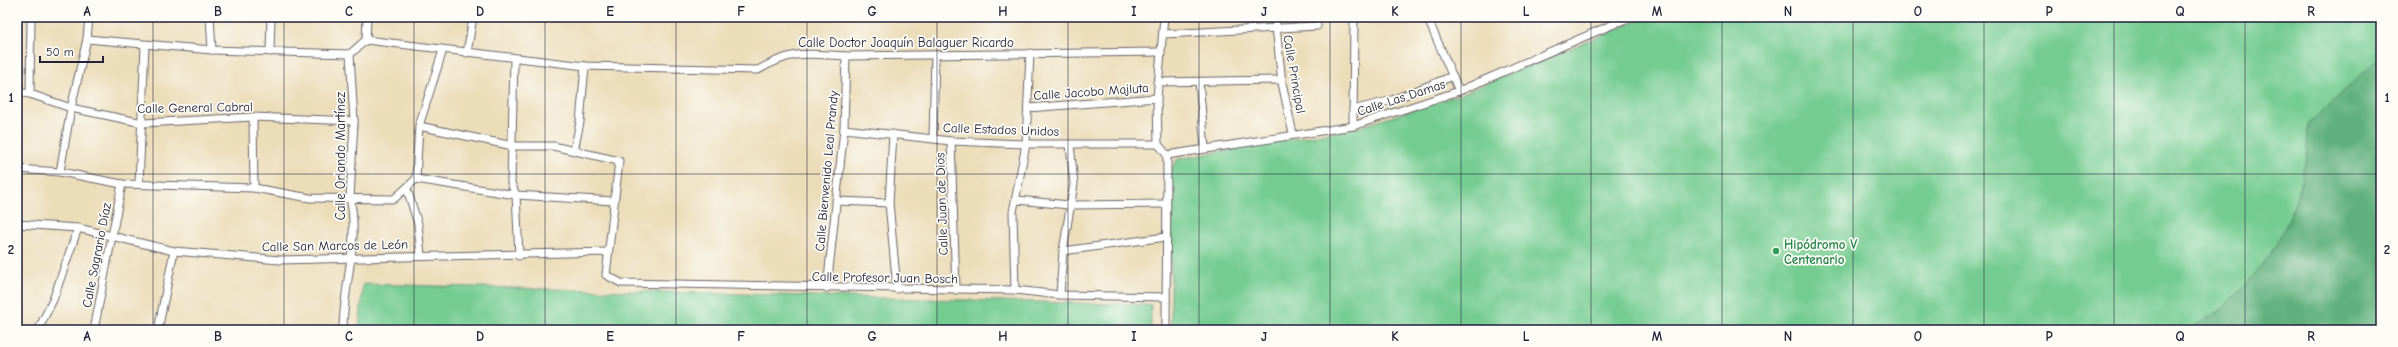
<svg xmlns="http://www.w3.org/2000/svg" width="2398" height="347" font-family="'Comic Neue',sans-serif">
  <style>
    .green { fill: #74cc91; stroke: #4b7766 }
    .forest { fill: #5fb07b; stroke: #40695b }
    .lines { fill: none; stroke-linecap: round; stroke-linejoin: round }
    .minor-casing { stroke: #696367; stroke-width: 9 }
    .minor { stroke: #fff; stroke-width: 7 }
    .grid { fill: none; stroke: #22223b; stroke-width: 1; stroke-opacity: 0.55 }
    .leisure-dot { fill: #2e9e5b; stroke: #fdfcf7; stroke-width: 1.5 }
    .labels { text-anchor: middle; stroke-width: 3.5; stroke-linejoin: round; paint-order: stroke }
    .street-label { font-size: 13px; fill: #22223b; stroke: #fdfcf7 }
    .leisure-label { font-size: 13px; font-weight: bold; fill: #27864d; stroke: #fdfcf7; text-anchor: start }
    .neatline { fill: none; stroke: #22223b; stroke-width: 1.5 }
    .grid-label { font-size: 13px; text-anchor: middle; font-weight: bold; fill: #22223b }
  </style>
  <rect width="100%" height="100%" fill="#fdfcf7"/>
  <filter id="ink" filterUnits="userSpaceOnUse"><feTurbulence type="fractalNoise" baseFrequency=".025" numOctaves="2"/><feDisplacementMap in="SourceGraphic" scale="8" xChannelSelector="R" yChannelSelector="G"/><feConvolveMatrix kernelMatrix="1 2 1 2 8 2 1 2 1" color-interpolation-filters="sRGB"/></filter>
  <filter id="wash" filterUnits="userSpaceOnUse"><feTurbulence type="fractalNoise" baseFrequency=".012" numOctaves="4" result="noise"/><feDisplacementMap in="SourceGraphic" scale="16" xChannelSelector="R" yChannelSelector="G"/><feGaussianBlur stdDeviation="0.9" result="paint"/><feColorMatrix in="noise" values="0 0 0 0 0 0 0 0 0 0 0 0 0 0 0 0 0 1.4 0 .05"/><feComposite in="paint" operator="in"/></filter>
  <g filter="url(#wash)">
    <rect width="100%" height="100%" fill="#ecddb9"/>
    <g class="green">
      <polygon points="1646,17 2381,17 2381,330 1171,330 1171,172 1172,167 1178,159 1360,127 1461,94"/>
      <polygon points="363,284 1151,305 1151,330 359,330"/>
    </g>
    <path class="forest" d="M2381 57V330H2188C2197 324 2208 319 2217 312 2225 307 2232 298 2239 291 2285 247 2308 188 2308 124Z"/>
  </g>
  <g filter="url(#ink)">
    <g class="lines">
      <defs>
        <g id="minor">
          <polyline points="210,17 212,50"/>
          <polyline points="1164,17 1157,98 1158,144 1167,155 1166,330"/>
          <polyline points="1275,17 1282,83 1293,134"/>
          <polyline points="1427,17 1459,91"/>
          <polyline points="1164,34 1317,26"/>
          <path d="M87 39 212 50 350 54 366 40 585 66 758 70C795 49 806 54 846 56L1160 52"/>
          <polyline points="366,40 367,17"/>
          <polyline points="270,52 271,17"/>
          <polyline points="467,53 473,17"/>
          <polyline points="514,59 511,183 516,195 519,256"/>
          <polyline points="1157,82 1282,80"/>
          <polyline points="1199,82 1205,148"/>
          <polyline points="17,92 30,94 71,108 143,123 253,117 354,121"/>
          <polyline points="30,94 31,17"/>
          <polyline points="1028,108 1157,98"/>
          <polyline points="1353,110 1392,100 1453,76"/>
          <polyline points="253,117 254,188"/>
          <polyline points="419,126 513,146 553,146 619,161 606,275 621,283 1015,290 1060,295 1166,297"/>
          <polyline points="1353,126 1354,17"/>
          <polyline points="844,129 951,141 1026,144 1158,144"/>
          <polyline points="893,134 889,203 897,289"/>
          <polyline points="933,138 935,55"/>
          <polyline points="951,141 956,290"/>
          <polyline points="574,151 580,122 585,66"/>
          <polyline points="1167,155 1353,126 1459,91 1630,17"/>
          <polyline points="17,169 60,172 122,184 254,188 310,198 394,199 416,179 419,126 443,50"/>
          <polyline points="60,172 71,108 87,39 89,17"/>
          <polyline points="416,179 516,195 614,201"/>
          <polyline points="139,184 145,45"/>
          <polyline points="407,189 418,224 421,256"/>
          <polyline points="1017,200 1069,205 1166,204"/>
          <polyline points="836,201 889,203"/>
          <polyline points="17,224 78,228 174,251 280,260 608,252"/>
          <polyline points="1063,251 1166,237"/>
          <polyline points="827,288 844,129 846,56"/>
          <polyline points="1015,290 1013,212 1026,144 1030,53"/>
          <polyline points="1060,295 1063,251 1074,184 1070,144"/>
          <polyline points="38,330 53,300 78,228"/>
          <polyline points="94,330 122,184"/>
          <polyline points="158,330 174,251"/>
          <path d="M343 330C343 287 360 240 350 198L354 121 350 54"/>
        </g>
      </defs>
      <use href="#minor" class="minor-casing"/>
      <use href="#minor" class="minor"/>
    </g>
  </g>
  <path class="grid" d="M153 17V330M284 17V330M414 17V330M545 17V330M676 17V330M807 17V330M937 17V330M1068 17V330M1199 17V330M1330 17V330M1461 17V330M1591 17V330M1722 17V330M1853 17V330M1984 17V330M2114 17V330M2245 17V330M17 174H2381"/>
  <circle class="leisure-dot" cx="1776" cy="251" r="4"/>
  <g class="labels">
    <g class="street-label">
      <text x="906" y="47">Calle Doctor Joaquín Balaguer Ricardo</text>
      <text transform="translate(1295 74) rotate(80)" y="5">Calle Principal</text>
      <text transform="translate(1091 91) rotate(-4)" y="5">Calle Jacobo Majluta</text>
      <text transform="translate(1401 97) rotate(-18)" y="5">Calle Las Damas</text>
      <text transform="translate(195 107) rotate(-1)" y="5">Calle General Cabral</text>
      <text transform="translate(1001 129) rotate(2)" y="5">Calle Estados Unidos</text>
      <text transform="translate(340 156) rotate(-90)" y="5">Calle Orlando Martínez</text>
      <text transform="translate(826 171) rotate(-85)" y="5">Calle Bienvenido Leal Prandy</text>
      <text transform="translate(941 204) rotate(-92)" y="5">Calle Juan de Dios</text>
      <text transform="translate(335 245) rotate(-1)" y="5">Calle San Marcos de León</text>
      <text transform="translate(96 255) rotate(-79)" y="5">Calle Sagrario Díaz</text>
      <text transform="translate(885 277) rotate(1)" y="5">Calle Profesor Juan Bosch</text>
    </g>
    <g class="leisure-label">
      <text x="1784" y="249">Hipódromo V<tspan x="1784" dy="15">Centenario</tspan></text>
    </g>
  </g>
  <rect width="2398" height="347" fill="none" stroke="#fdfcf7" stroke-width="44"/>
  <path d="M40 56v6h63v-6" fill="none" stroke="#22223b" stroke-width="2"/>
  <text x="46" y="56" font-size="12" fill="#22223b" stroke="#fdfcf7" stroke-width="3" paint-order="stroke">50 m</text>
  <rect x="22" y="22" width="2354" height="303" class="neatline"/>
  <g class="grid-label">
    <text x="87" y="16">A</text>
    <text x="218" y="16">B</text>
    <text x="349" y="16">C</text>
    <text x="480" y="16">D</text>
    <text x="610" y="16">E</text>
    <text x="741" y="16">F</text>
    <text x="872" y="16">G</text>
    <text x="1003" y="16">H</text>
    <text x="1134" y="16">I</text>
    <text x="1264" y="16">J</text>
    <text x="1395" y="16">K</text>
    <text x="1526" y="16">L</text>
    <text x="1657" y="16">M</text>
    <text x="1788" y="16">N</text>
    <text x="1918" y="16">O</text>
    <text x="2049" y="16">P</text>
    <text x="2180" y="16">Q</text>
    <text x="2311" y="16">R</text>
    <text x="11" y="102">1</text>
    <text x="2387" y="102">1</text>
    <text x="11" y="254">2</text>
    <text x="2387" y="254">2</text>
    <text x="87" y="341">A</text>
    <text x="218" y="341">B</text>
    <text x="349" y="341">C</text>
    <text x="480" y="341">D</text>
    <text x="610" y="341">E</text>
    <text x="741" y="341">F</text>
    <text x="872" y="341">G</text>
    <text x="1003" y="341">H</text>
    <text x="1134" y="341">I</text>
    <text x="1264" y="341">J</text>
    <text x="1395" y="341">K</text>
    <text x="1526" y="341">L</text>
    <text x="1657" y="341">M</text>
    <text x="1788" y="341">N</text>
    <text x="1918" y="341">O</text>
    <text x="2049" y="341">P</text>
    <text x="2180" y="341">Q</text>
    <text x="2311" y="341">R</text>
  </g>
</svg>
